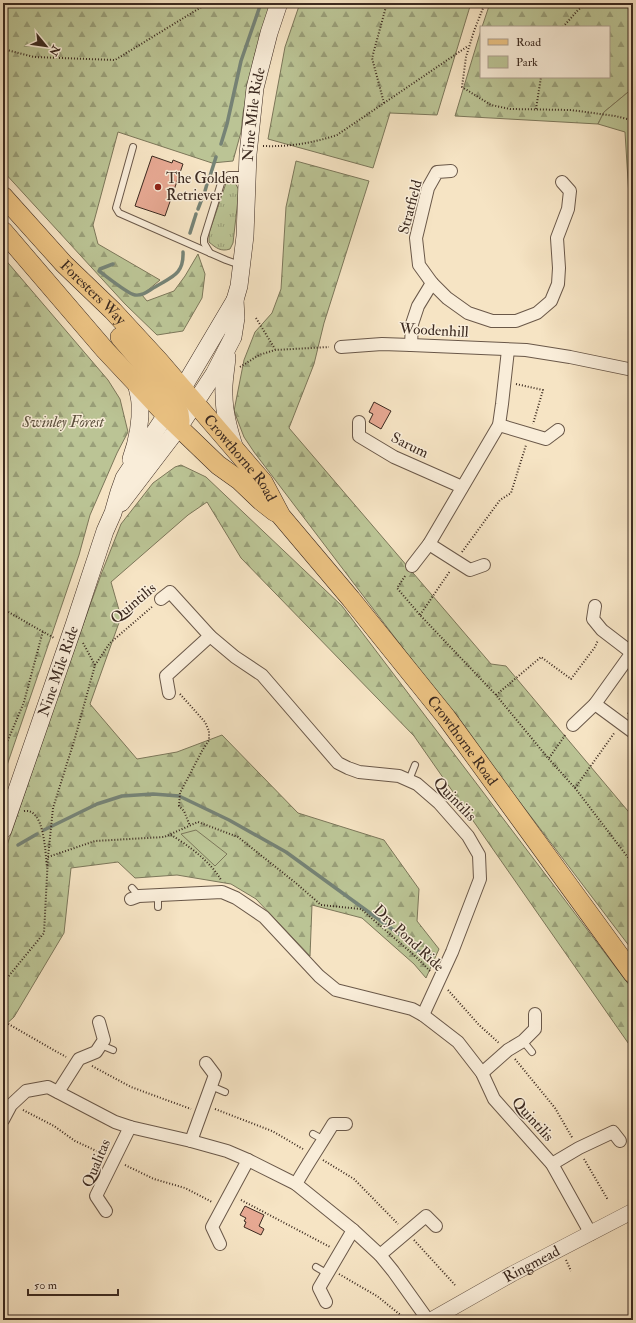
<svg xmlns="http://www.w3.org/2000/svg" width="636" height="1323" font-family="'IM FELL Double Pica',serif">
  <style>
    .grass { fill: url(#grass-tufts); stroke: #7c775a }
    .forest { fill: url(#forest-firs); stroke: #7c775a }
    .green { fill: #bbc495; stroke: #7c775a }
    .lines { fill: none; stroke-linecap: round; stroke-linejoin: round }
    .stream { stroke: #768376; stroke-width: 3.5 }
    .building { fill: #e6a892; stroke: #3c2a20 }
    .service-casing { stroke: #6a5849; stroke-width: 8 }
    .minor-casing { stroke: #6a5849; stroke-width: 14 }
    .tertiary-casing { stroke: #6a5849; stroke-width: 16 }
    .secondary-casing { stroke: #3c2a20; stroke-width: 18 }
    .primary-casing { stroke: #3c2a20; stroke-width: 20 }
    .path { stroke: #3c2a20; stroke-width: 2; stroke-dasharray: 1 2; stroke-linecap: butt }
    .service { stroke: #f9edd9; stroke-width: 6 }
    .minor { stroke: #f9edd9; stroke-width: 12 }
    .tertiary { stroke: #f9edd9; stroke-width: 15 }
    .secondary { stroke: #f9edd9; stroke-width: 17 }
    .primary { stroke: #ebc282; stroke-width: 19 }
    .poi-dot { fill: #8f2418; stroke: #f9edd9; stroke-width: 1.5 }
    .labels { text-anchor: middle; stroke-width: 3; stroke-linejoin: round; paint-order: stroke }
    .street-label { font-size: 15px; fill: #3c2a20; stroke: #f9edd9 }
    .poi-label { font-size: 15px; fill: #3c2a20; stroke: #f9edd9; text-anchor: start }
    .park-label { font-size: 15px; font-style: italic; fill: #5c503d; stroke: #f9edd9 }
  </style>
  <defs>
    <pattern id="grass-tufts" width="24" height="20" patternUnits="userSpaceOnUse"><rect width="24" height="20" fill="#bbc495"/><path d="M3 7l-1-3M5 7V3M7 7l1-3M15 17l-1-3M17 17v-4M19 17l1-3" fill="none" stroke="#999f79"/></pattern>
    <pattern id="forest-firs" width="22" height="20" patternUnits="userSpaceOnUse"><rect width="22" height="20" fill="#bbc495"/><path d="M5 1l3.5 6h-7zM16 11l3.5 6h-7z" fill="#999f79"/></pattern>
  </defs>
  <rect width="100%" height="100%" fill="#f6e4c4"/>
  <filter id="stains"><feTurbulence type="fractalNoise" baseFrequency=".005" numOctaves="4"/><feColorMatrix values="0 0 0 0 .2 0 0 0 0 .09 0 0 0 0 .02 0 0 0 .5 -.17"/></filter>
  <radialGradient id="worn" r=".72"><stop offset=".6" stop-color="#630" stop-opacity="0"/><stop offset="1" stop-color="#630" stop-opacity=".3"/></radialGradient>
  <path class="grass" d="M231 180 234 181 239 190 233 243 230 249C221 252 216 248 209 242V233L224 189 226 183Z"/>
  <g class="forest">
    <polygon points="3,3 40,3 95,7 123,3 272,3 255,54 243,113 241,132 233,161 212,163 118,132 93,225 98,244 160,280 142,295 147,301 174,291 185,276 198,254 205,274 202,298 183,331 157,335 125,304 3,171"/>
    <polygon points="300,3 471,3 437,115 390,113 373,168 268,139 285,47"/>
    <polygon points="490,3 633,3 633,88 604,112 598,124 455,116 481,30 481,77 609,77 609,27 482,27"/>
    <polygon points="296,161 369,181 324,323 314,364 289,428 491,664 506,666 633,817 633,951 254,452 244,437 234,411 244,360 255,332 272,313 281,289 286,207"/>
    <polygon points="3,257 108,380 120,399 128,432 117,453 90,515 79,555 3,777"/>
    <polygon points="181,465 206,477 342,606 633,990 633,1050 414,736 241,558 207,502 188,515 111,582 121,617 90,704 137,759 177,752 222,735 298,813 384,840 419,889 417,921 439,949 426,978 414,964 362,918 312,905 310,956 256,899 231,884 177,875 135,878 118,862 71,868 64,933 14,1017 3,1027 3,857 65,675 102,572 121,524 153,483 175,467"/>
  </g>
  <g class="green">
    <polygon points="633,88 633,261 625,132 598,124 604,112"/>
    <polygon points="196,830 227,854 215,866 181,834"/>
  </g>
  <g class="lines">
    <g class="stream">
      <polyline points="221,144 227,124 241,61 261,3"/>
      <polyline points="210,176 216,157"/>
      <polyline points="205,191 207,184"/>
      <polyline points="198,209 203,196"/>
      <polyline points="190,233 196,214"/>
      <path d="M113 264 100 269 99 271C106 276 128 294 135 295 143 296 148 291 155 287 171 277 184 275 183 252"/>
      <polyline points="44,830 97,804 122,796 153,794 179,796 229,820 286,852 403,937 417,951 432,956"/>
      <polyline points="18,845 37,834"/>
    </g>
  </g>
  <g class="building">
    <polygon points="152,156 172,163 173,160 183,164 165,216 135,206"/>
    <polygon points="374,402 391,411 381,429 369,422 373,414 369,412"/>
    <polygon points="245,1206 264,1215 259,1226 264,1229 261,1235 244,1227 246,1222 244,1221 246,1218 240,1215"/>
  </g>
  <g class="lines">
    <defs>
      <g id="service">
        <polyline points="133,147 116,208 119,213 226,260 240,265"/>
        <polyline points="210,253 204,243 204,238 222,180 229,175 246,175"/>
        <polyline points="409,780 415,765"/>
        <polyline points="132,888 139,896"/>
        <polyline points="158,895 158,907"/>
        <polyline points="523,1041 532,1052"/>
        <polyline points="101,1045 113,1050"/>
        <polyline points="211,1086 225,1092"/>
        <polyline points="313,1134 324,1140"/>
        <polyline points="94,1176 103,1180"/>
        <polyline points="316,1267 328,1274"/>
      </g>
      <g id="minor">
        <polyline points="451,171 437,172 428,188 416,238 419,265 432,283 447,298 468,313 492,321 516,321 537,313 551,301 558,284 559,268 557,238 568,209 570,191 562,182"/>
        <polyline points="411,345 412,324 418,306 432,283"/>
        <polyline points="341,347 382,344 411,345 526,350 570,357 633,370"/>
        <polyline points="359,422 359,436 394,457 462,487"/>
        <polyline points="499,425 546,439 558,430"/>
        <polyline points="429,544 470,570 484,565"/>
        <polyline points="412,566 429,544 499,425 502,404 508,350"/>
        <polyline points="161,599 170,592 210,636 235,657 262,675 338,763 348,768 359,772 399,776 417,784 439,803 468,836 479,855 480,879 452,952 423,1015"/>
        <polyline points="595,606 593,619 602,630 632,653"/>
        <polyline points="169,693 166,676 210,636"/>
        <polyline points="595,704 633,732"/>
        <polyline points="573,725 595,704 633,651"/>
        <polyline points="131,899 139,896 222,892 236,898 264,917 319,976 336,990 412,1009 423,1015 458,1042 482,1073 494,1099 552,1164 591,1234"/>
        <polyline points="482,1073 508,1050 523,1041 535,1029 535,1014"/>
        <polyline points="58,1092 79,1059 96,1052 104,1040 99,1022"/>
        <polyline points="3,1120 11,1105 26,1091 48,1087 115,1122 130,1127 191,1141 227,1151 248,1160 296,1184 353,1230 380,1255 393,1271 428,1320"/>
        <polyline points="191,1141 215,1075 206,1063"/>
        <polyline points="552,1164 579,1148 613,1132 620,1141"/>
        <path d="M296 1184C308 1163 321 1144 333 1124H346"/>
        <polyline points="106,1211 96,1196 130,1127"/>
        <polyline points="220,1244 212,1227 248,1160"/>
        <polyline points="380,1255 426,1216 436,1226"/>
        <polyline points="326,1302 319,1288 353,1230"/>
      </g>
      <g id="tertiary">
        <path id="s1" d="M431 1320 512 1274 633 1211"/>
      </g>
      <g id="secondary">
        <path d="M227 357C226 370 223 383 224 395 224 414 229 431 235 449"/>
        <path d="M131 459C137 442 141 422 140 404 140 397 137 389 136 382"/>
        <path id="s2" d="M121 503 179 427 195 403 214 374 233 337 236 318 235 300 239 286 245 236 248 154 255 88 269 33 279 3"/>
        <path id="s3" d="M3 830 74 625 105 531 113 513 119 492 124 478 174 403 235 300"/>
      </g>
      <g id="primary">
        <path id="s4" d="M3 196 64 264 113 311 159 361 263 482 281 516 351 599 446 717 633 974"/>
        <polyline points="3,231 105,350 166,415 218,465 239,480 261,501 275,512"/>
        <polyline points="120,337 168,393 179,413 180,421 179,427"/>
      </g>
    </defs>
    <use href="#service" class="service-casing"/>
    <use href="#minor" class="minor-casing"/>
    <use href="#tertiary" class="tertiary-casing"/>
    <use href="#secondary" class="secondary-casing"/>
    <use href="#primary" class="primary-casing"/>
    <g class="path">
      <polyline points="485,3 474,31 466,57 462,87 491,105 510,109 571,110 615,116 631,120 633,123"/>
      <polyline points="563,27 578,10 587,3"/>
      <polyline points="3,49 34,57 115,60 208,3"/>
      <polyline points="384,103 372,58 387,3"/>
      <polyline points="536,109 541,77"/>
      <path d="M263 146C289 147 313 143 337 135L468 46"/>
      <polyline points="256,318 275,349"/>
      <polyline points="240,367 259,355 275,350 329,347"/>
      <polyline points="516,384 543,390 533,424"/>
      <polyline points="462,552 500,500 511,493 526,445"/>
      <polyline points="405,576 397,588 420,615 496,695 548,758 575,788 633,864"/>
      <polyline points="3,609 54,638"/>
      <polyline points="420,615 450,571"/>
      <polyline points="83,643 95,665"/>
      <polyline points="180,694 205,722 209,731 209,740 202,751 180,793 179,806 184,811 190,826"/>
      <polyline points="496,695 541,657 571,679 595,647 598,640"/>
      <polyline points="628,714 633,707"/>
      <polyline points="3,752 24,702 43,631"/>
      <polyline points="549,758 566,734"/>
      <polyline points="575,788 615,732"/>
      <path d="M24 811C45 808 45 853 47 867"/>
      <path d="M171 835C188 845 211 862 221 880"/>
      <polyline points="48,857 95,841 164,837 198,822 238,837 297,884 321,905 361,909 415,956 430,971"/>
      <polyline points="3,983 44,933 48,857 53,808 75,738 95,665 110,643 153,606"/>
      <polyline points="448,990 479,1025 499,1043"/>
      <polyline points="3,1021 66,1057"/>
      <polyline points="515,1059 555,1108 573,1139"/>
      <polyline points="92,1066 131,1087 191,1109"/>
      <polyline points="215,1109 272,1131 303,1149"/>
      <polyline points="23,1110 54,1126 75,1141 103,1154"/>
      <polyline points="584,1159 608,1200"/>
      <polyline points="323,1160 354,1179 398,1224"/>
      <polyline points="125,1165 154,1179 185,1188 212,1202"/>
      <polyline points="241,1200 330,1247"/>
      <polyline points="414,1240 455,1285"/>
      <polyline points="566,1260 571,1271"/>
      <polyline points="339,1274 377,1296 403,1317"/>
    </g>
    <use href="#service" class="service"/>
    <use href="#minor" class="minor"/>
    <use href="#tertiary" class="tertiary"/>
    <use href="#secondary" class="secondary"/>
    <use href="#primary" class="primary"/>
  </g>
  <circle class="poi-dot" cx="158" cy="187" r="4"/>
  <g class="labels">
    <g class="street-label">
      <text dy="5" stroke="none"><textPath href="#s2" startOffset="425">Nine Mile Ride</textPath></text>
      <text transform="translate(410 207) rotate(-75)" y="5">Stratfield</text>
      <text dy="5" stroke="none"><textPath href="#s4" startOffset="132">Foresters Way</textPath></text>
      <text transform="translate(434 330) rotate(3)" y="5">Woodenhill</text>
      <text transform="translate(410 445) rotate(26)" y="5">Sarum</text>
      <text dy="5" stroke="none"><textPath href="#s4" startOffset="354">Crowthorne Road</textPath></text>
      <text transform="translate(133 603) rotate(-40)" y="5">Quintilis</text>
      <text dy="5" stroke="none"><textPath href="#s3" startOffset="168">Nine Mile Ride</textPath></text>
      <text dy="5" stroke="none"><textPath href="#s4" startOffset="714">Crowthorne Road</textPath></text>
      <text transform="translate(455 799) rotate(46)" y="5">Quintilis</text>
      <text transform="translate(409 938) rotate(43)" y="5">Dry Pond Ride</text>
      <text transform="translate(533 1119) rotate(48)" y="5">Quintilis</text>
      <text transform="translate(96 1163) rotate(-67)" y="5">Qualitas</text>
      <text dy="5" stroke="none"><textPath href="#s1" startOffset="115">Ringmead</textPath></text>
    </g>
    <g class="poi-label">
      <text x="166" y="183">The Golden<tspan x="166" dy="17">Retriever</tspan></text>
    </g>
    <g class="park-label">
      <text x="63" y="427">Swinley Forest</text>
    </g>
  </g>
  <rect width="636" height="1323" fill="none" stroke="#f6e4c4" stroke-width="16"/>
  <rect x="4" y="4" width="628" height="1315" fill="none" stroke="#3c2a20" stroke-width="2"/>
  <rect x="8" y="8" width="620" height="1307" fill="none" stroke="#3c2a20"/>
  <rect x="480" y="26" width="130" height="52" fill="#f9edd9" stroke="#ad9f8f"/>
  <rect x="488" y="39" width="20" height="6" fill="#ebc282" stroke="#ad9f8f"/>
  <text x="516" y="46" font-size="12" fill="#3c2a20">Road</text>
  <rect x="488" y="56" width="20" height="12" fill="#bbc495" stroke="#ad9f8f"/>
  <text x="516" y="66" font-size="12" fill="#3c2a20">Park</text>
  <g transform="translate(46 46) rotate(119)" stroke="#f9edd9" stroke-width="3" paint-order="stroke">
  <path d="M0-3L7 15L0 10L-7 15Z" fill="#3c2a20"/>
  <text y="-6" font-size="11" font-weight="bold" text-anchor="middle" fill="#3c2a20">N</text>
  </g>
  <path d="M28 1289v6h90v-6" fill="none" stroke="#3c2a20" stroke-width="2"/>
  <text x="34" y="1289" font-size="12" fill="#3c2a20" stroke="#f9edd9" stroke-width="3" paint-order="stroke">50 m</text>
  <rect width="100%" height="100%" filter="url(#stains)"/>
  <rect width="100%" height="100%" fill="url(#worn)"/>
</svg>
